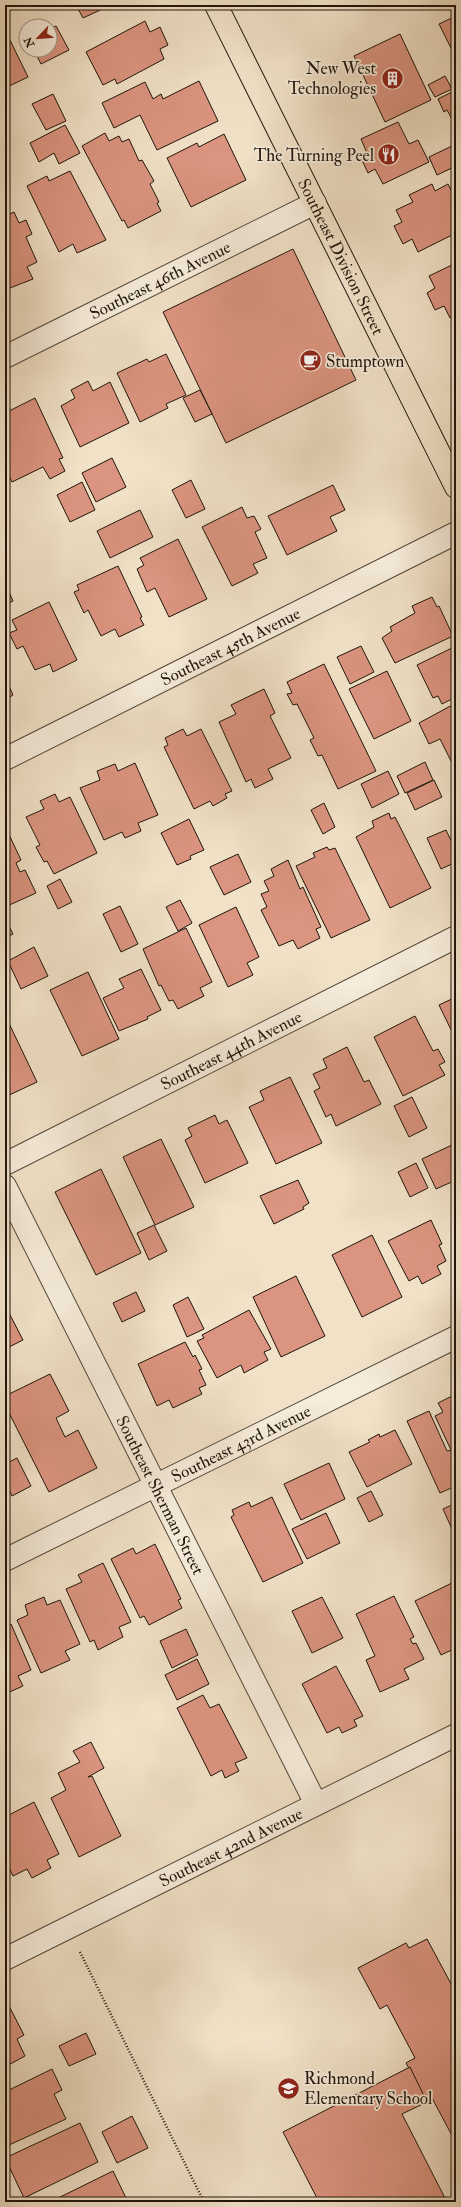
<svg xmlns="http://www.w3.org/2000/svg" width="461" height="2207" font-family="'IM FELL Double Pica',serif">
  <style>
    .building { fill: #db947f; stroke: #1f150c }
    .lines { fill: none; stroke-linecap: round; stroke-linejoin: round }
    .minor-casing { stroke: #54483b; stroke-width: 24 }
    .major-casing { stroke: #1f150c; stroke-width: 24 }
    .path { stroke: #1f150c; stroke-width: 2.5; stroke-dasharray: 1 2; stroke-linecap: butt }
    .minor { stroke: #f6ecdb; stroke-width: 22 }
    .major { stroke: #f1e1c7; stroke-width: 22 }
    .labels { text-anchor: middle; stroke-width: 3.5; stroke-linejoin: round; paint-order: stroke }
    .poi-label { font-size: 17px; fill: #1f150c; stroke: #f6ecdb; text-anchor: end }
    .street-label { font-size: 17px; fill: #1f150c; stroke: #f6ecdb }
  </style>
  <rect width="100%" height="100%" fill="#f1e1c7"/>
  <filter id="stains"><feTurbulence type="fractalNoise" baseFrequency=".005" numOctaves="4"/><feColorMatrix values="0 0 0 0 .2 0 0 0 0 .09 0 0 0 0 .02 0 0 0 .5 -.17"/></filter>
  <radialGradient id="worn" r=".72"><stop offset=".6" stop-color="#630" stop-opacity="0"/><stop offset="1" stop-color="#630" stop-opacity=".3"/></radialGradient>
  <g class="building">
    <polygon points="76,5 111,5 83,18"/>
    <polygon points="456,16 456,58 439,24"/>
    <polygon points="145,21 150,32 160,27 168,45 160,49 164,59 117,84 115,79 103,85 86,52"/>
    <polygon points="56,26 69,50 41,64 34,50 50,50 50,29"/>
    <polygon points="5,30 28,77 5,88"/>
    <polygon points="400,34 431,100 385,122 354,56"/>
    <polygon points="445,76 452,89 435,97 428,85"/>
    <polygon points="199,81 218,121 157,150 140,115 114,128 102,103 145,82 153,99 161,94 163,99"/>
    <polygon points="456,90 456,122 454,123 447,110 444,112 438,99"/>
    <polygon points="53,94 66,121 46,130 32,104"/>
    <polygon points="398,122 409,144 418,140 429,162 383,184 375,169 368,173 360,156 367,153 361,139"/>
    <polygon points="65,125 80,153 59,164 54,153 39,162 30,143"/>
    <polygon points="105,133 109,141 119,136 122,142 129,139 139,161 142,160 154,181 150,184 159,202 157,203 161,211 128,228 124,220 122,221 82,146"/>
    <polygon points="224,134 246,180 191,207 167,158 197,143 199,147"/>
    <polygon points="454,145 456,166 437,175 429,157"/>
    <polygon points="70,171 106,240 77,253 73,244 59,252 27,186 47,176 49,181"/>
    <polygon points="432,184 435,191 448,184 456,200 456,233 418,252 412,239 403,244 394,226 402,222 396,210 413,202 409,195"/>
    <polygon points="14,212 19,223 26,220 32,234 26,237 37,262 27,267 33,279 5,290 5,216"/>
    <polygon points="293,249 356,380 226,443 163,312"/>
    <polygon points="456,263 456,315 450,318 444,306 435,310 427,293 435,288 429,276"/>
    <polygon points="166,354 186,395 166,404 168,408 140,422 117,373 147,359 149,362"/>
    <polygon points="88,381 93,391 110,382 129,423 80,447 61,406 75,398 71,390"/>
    <polygon points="200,390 212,414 195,422 183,398"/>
    <polygon points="35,398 63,458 59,459 65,471 50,479 43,467 12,482 5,468 5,413"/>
    <polygon points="112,458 126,487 96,502 82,473"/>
    <polygon points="191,480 205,509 186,518 172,490"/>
    <polygon points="82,482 95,510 70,522 57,495"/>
    <polygon points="333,485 345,510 330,517 337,531 287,555 268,516"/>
    <polygon points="242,507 247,518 254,516 261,529 255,532 267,558 253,564 258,573 232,586 202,527"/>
    <polygon points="140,510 153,537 110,558 97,531"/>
    <polygon points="178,539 207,599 169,617 155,588 147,592 137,569 144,565 140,558"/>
    <polygon points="118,566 142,617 140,618 144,625 119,637 115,629 101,636 88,610 84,613 74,592 79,590 77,585"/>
    <polygon points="5,583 13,601 5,605"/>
    <polygon points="432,597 437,607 439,606 453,636 395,663 382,638 392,631 390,627 415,613 412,606"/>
    <polygon points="49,602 77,660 53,672 50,664 35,670 23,646 17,649 9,633 17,630 12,620"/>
    <polygon points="361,646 374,672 350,684 337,657"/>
    <polygon points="456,646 456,697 442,704 438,696 433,698 417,665"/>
    <polygon points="324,664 376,771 338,789 322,755 318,756 310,740 314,738 297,704 293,705 287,694 292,693 287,682"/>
    <polygon points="387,671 411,721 374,739 349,689"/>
    <polygon points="5,677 13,695 5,700"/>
    <polygon points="264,689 275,713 270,716 291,758 268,769 273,779 255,788 251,779 246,782 219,722 236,714 231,705"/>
    <polygon points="456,703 456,759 451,761 440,739 429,744 419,723"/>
    <polygon points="183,729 187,736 201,729 232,791 225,794 227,798 213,806 210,801 194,809 164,747 168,745 165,738"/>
    <polygon points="425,762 433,780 405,793 397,776"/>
    <polygon points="135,763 158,815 138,823 141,831 125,838 122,832 104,840 80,788 100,780 97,771 115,764 118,771"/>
    <polygon points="388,771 399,794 372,808 361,784"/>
    <polygon points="434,780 442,797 415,810 407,793"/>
    <polygon points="55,794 59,802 70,797 97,853 54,874 47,861 44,862 36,847 40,845 26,817 44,809 40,801"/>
    <polygon points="324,803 335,827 323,834 311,810"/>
    <polygon points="389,813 391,819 395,817 431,888 390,908 356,837 374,827 372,821"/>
    <polygon points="189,819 204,850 190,856 191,859 177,865 161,833"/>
    <polygon points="5,826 21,860 16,863 20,872 25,870 36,893 5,907"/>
    <polygon points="446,830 456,851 456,862 441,869 427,838"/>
    <polygon points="327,847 329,850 335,848 370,920 331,938 296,866 315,857 313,853"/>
    <polygon points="238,854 251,882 224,895 210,867"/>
    <polygon points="288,860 300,889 303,887 321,927 316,929 320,938 298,949 293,940 279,946 261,910 267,907 261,894 269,891 264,881 274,876 271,869"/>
    <polygon points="60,879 72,902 58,909 47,886"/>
    <polygon points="180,900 192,923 178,931 166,907"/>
    <polygon points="120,906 138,944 121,952 103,914"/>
    <polygon points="236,907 259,957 247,963 253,975 228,987 199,925"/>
    <polygon points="5,918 13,934 5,938"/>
    <polygon points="186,928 212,982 200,988 204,996 178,1009 173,1000 169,1001 161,985 159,986 143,949"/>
    <polygon points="34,947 48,976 21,989 8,961"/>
    <polygon points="141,969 161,1010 147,1017 148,1019 119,1031 103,998 124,988 119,979"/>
    <polygon points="88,972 119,1039 82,1056 50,990"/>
    <polygon points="456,997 456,1040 439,1005"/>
    <polygon points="415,1016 433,1051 438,1049 445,1062 439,1065 445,1075 403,1096 374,1037"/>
    <polygon points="6,1017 37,1082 5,1097 5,1018"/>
    <polygon points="347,1047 364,1082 369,1080 381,1104 336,1126 331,1114 326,1117 314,1091 320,1088 313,1074 327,1068 323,1059"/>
    <polygon points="290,1077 322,1143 276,1164 249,1107 264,1100 260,1091"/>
    <polygon points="412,1097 427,1128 409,1137 394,1106"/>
    <polygon points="215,1115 219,1124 227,1120 248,1163 205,1183 185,1140 192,1136 188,1128"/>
    <polygon points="161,1139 194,1207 155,1225 123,1157"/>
    <polygon points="452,1145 456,1153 456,1180 436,1189 422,1159"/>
    <polygon points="416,1163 428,1188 410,1197 398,1172"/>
    <polygon points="101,1169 141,1253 96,1275 55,1192"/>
    <polygon points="298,1180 309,1203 303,1207 304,1209 274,1224 260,1196"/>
    <polygon points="431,1220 442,1244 439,1245 446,1261 437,1266 441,1274 422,1284 418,1276 409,1281 388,1241"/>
    <polygon points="154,1225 167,1251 149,1260 137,1233"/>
    <polygon points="372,1235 402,1297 362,1317 332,1255"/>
    <polygon points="296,1276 325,1336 281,1357 253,1297"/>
    <polygon points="136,1292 145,1311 122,1322 113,1303"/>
    <polygon points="188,1297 204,1329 187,1337 173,1305"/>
    <polygon points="249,1310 271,1349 264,1352 268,1360 244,1373 241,1365 217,1378 197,1341 204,1338 202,1335"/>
    <polygon points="9,1313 23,1340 5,1349 5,1315"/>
    <polygon points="185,1342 193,1357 195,1355 202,1369 199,1370 206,1385 199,1388 202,1394 173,1408 169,1400 157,1406 138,1364"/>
    <polygon points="50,1374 69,1411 56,1418 65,1437 78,1430 97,1468 49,1492 5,1405 5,1396"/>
    <polygon points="456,1394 456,1448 452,1450 454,1455 456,1454 456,1486 440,1493 407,1421 429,1411 447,1451 451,1450 435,1416 443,1412 438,1403"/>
    <polygon points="395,1430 412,1464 367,1487 349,1452 370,1442 368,1440 379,1434 380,1437"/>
    <polygon points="17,1458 31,1486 12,1496 5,1481 5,1464"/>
    <polygon points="329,1463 345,1499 301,1520 284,1484"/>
    <polygon points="371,1491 383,1515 369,1522 357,1498"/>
    <polygon points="272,1497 303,1563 263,1582 231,1517 234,1515 232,1510 249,1502 251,1507"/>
    <polygon points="456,1503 456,1527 452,1529 443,1509"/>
    <polygon points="326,1513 340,1543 307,1559 292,1529"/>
    <polygon points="155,1544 181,1599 178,1600 182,1608 149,1625 144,1616 140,1618 111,1559 133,1548 136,1554"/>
    <polygon points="103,1563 131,1622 119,1627 123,1637 98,1650 94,1640 90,1642 66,1589 82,1582 78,1575"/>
    <polygon points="456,1581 456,1648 441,1655 415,1601"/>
    <polygon points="394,1596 414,1637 410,1639 413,1644 416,1643 424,1659 404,1669 409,1679 380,1692 366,1660 375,1656 356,1614"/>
    <polygon points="44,1597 47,1605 60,1600 80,1644 65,1651 70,1660 41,1673 17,1620 28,1615 25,1605"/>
    <polygon points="322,1597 343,1638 312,1653 292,1611"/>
    <polygon points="11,1624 31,1670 18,1676 23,1686 5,1694 5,1626"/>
    <polygon points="186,1629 198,1655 172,1668 160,1641"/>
    <polygon points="197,1659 209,1684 177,1700 165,1675"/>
    <polygon points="336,1666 363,1716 354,1720 357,1726 342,1733 339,1727 327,1733 302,1684"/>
    <polygon points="203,1695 210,1708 219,1704 247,1758 235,1763 239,1771 225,1778 222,1770 211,1776 177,1708"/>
    <polygon points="91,1742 104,1768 88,1777 92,1776 121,1836 79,1857 51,1798 66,1790 58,1773 80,1762 73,1751"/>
    <polygon points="34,1802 59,1854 47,1860 51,1868 32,1878 27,1869 13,1876 5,1859 5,1817"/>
    <polygon points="427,1939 456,1993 456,2143 432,2098 427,2102 406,2063 415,2058 387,2005 380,2009 358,1968 406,1943 409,1948"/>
    <polygon points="9,2006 24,2035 17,2039 25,2056 5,2067 5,2008"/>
    <polygon points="86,2033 96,2054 69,2066 59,2046"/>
    <polygon points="410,2067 427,2102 402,2114 447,2202 319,2202 283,2132"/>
    <polygon points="52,2069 62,2090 54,2094 66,2119 9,2145 5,2137 5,2092"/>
    <polygon points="132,2116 148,2148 117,2163 102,2132"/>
    <polygon points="80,2123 98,2162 24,2198 5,2158"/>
    <polygon points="113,2171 128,2202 50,2202"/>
  </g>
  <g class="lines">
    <defs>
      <g id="minor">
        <path id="s1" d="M5 357 315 203"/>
        <path id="s2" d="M5 759 456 533"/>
        <path id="s3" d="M5 1164 456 937"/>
        <path id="s4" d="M5 1186 316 1804"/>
        <path id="s5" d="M5 1560 456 1337"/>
        <path id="s6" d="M5 1959 456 1735"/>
      </g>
      <g id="major">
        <path id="s7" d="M216 5 456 487"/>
      </g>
    </defs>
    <use href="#minor" class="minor-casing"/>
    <use href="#major" class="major-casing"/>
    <polyline class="path" points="80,1952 204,2202"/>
    <use href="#minor" class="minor"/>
    <use href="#major" class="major"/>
  </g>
  <defs>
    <symbol id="building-disc" viewBox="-11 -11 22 22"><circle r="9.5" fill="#8f2418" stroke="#f6ecdb"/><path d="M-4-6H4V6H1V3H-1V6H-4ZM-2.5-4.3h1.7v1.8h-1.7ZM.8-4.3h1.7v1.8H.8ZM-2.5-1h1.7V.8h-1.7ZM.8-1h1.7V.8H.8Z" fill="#fff"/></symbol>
    <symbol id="restaurant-disc" viewBox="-11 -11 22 22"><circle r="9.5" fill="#8f2418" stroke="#f6ecdb"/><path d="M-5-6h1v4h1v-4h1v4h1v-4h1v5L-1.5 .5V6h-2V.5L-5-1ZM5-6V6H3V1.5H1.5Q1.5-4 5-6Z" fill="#fff"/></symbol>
    <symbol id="cafe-disc" viewBox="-11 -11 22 22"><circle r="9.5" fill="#8f2418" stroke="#f6ecdb"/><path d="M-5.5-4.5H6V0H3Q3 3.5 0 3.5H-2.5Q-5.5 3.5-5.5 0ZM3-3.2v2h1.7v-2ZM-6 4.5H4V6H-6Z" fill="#fff"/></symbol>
    <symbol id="school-disc" viewBox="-11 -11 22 22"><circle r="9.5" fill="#8f2418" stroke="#f6ecdb"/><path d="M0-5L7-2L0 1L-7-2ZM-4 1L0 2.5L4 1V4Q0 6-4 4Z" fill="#fff"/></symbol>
  </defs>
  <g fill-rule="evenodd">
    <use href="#building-disc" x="380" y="66" width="25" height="25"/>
    <use href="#restaurant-disc" x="376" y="142" width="25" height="25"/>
    <use href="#cafe-disc" x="298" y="348" width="25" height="25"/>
    <use href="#school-disc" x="276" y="2076" width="25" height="25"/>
  </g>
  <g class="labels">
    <g class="poi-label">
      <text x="376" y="74">New West<tspan x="376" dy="20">Technologies</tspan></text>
      <text x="374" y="161">The Turning Peel</text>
      <text x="326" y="367" text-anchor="start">Stumptown</text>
      <text x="304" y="2084" text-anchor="start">Richmond<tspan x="304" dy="20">Elementary School</tspan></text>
    </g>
    <g class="street-label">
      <text dy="6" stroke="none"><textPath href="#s7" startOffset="281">Southeast Division Street</textPath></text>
      <text dy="6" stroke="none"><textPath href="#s1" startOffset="173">Southeast 46th Avenue</textPath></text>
      <text dy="6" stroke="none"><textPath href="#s2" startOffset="252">Southeast 45th Avenue</textPath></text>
      <text dy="6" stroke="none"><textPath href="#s3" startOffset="253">Southeast 44th Avenue</textPath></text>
      <text dy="6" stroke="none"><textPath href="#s5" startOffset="263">Southeast 43rd Avenue</textPath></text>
      <text dy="6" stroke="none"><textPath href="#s4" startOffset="346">Southeast Sherman Street</textPath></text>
      <text dy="6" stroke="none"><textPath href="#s6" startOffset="252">Southeast 42nd Avenue</textPath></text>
    </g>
  </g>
  <rect width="461" height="2207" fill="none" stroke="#f1e1c7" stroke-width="20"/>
  <rect x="6" y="6" width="449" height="2195" fill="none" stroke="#1f150c" stroke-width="2"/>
  <rect x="10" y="10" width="441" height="2187" fill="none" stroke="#1f150c"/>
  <g transform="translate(38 38) rotate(244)"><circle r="19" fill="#f6ecdb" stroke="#a09688"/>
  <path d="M0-3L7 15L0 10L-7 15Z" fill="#8f2418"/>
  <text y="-6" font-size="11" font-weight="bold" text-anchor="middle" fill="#1f150c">N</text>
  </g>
  <rect width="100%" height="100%" filter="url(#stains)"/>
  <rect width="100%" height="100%" fill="url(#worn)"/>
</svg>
